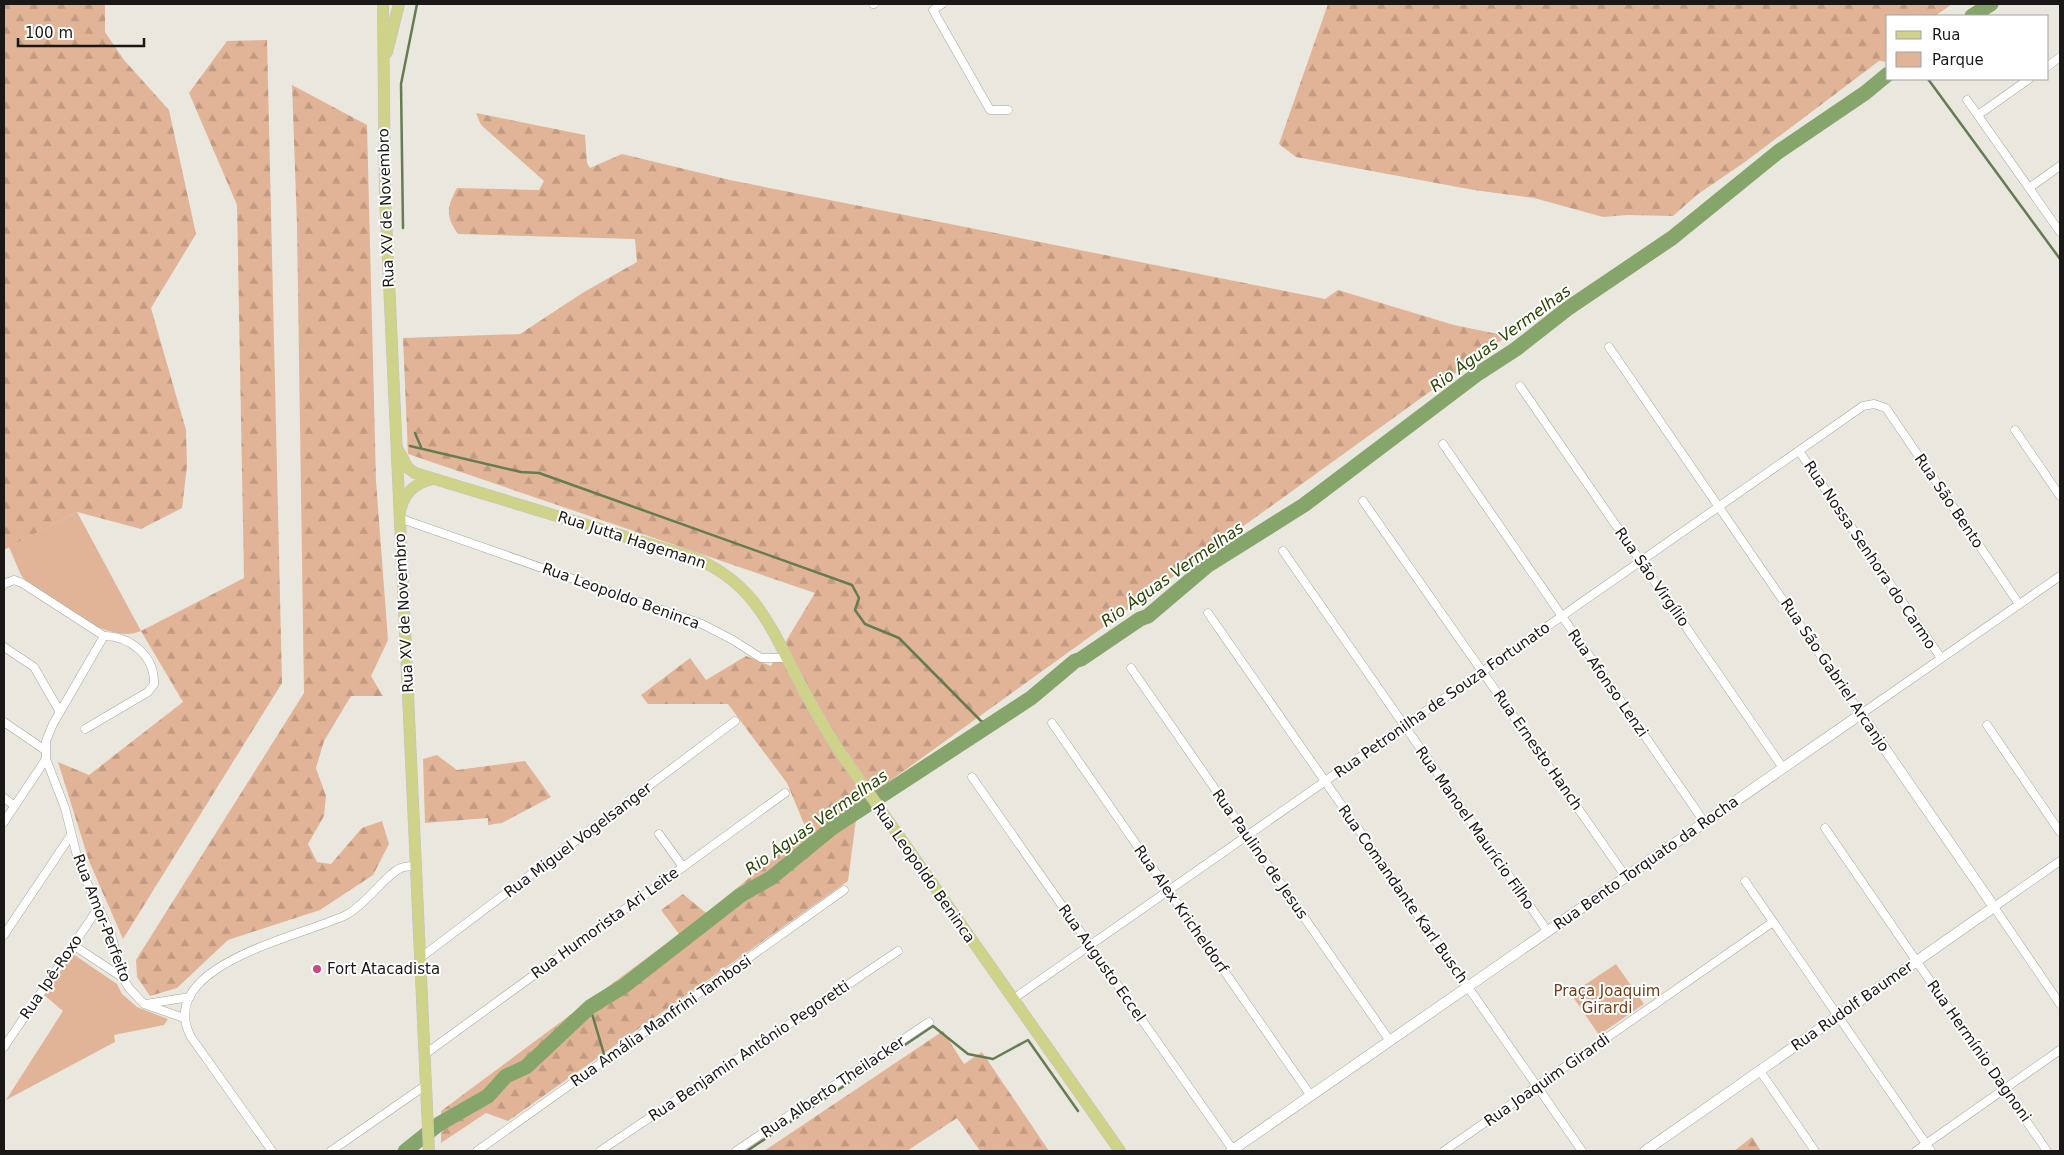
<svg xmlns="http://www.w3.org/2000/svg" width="2064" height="1155" font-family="'DejaVu Sans',sans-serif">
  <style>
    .forest { fill: url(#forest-firs) }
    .park { fill: #e2b497 }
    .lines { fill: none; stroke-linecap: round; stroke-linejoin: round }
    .stream { stroke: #657b51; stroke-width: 2.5 }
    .river { stroke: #85a56a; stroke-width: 15 }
    .street-casing { stroke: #a8a69e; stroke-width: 9 }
    .secondary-casing { stroke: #a8a69e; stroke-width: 11 }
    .primary-casing { stroke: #c3c3c2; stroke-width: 12 }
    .street { stroke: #fff; stroke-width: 8 }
    .secondary { stroke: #fff; stroke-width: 10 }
    .primary { stroke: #cfd289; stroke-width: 11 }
    .poi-dot { fill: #cc4686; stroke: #fff; stroke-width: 2 }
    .labels { text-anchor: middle; stroke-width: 4; stroke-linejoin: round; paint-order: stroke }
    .street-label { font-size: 15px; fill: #191816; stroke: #fff }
    .poi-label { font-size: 15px; fill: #191816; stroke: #fff; text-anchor: start }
    .park-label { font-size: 15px; fill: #753c12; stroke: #fff }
    .water-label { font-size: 16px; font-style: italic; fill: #294503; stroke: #fff }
  </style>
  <defs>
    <pattern id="forest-firs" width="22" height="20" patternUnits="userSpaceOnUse" patternTransform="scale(1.25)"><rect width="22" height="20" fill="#e2b497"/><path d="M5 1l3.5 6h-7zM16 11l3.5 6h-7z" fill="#c19a81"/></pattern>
  </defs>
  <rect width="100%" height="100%" fill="#eae7df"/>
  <g class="forest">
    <polygon points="4,4 105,4 105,32 124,60 169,110 196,234 151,308 186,430 187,466 182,508 141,529 77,512 4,550"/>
    <polygon points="1328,4 1952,4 1935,16 1888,16 1888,62 1879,61 1745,162 1698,194 1673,216 1628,215 1603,217 1534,198 1474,190 1296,157 1279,144"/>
    <polygon points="267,40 282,683 123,939 89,861 58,762 89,775 183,702 141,631 244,578 237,205 189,93 227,41"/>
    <polygon points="292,85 367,125 376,481 388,640 371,676 383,696 351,696 324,741 316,768 326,796 324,816 308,844 317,862 331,864 362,828 382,821 389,844 373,875 320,910 228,940 177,988 150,996 137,977 136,960 304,693 297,225"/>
    <path d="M476 113 585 135 587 163 590 168 622 154 730 180 1325 299 1338 290 1454 325 1507 336 858 804 848 881 508 1121 486 1113 441 1143V1111L679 934 661 910 683 894 706 913 807 831 787 783 728 704H648L641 695 690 658 706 680 746 656 771 666 815 593 408 454 403 338 520 334 584 292 637 262 635 239 458 234C445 216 447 207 457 188L539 190 544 181 481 125Z"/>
    <polygon points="437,755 457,770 525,761 551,797 502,823 488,825 488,818 425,823 423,759"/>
    <polygon points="943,1031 964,1064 982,1052 1049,1151 980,1151 957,1118 907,1151 764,1151"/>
    <polygon points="1752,1137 1761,1151 1734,1151"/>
  </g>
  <g class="park">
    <path d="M77 512 141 631C108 646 54 600 27 582L21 575 9 547Z"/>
    <polygon points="73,954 117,984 122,994 137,1007 168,1019 164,1025 114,1035 115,1042 6,1100 63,1011 44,995"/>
    <polygon points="1616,964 1644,1004 1599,1035 1571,994"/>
  </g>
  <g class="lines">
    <g class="stream">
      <polyline points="1928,79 2060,259"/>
      <polyline points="403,228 401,84 417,4"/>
      <polyline points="415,433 421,447"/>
      <polyline points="410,446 521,472 539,473 852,585 859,598 855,610 865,624 899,638 981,721 990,724"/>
      <polyline points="590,1007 604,1054"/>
      <polyline points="747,1151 933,1026 968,1054 993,1059 1028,1040 1078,1111"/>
    </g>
    <g class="river">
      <polyline points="1972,16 1991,4"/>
      <polyline points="405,1151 439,1124 488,1096 506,1076 526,1067 590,1007 624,986 741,895 771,878 832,828 1031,698 1075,661 1081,659 1140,619 1148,616 1207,566 1304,505 1476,375 1516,349 1567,309 1672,238 1778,152 1865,93 1888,74"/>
    </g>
    <defs>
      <g id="street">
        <polyline points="873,4 874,4"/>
        <polyline points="942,4 933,10 990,110 1008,110"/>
        <polyline points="2048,66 2060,57"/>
        <polyline points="1967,100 2060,232"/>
        <polyline points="1978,115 2029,79"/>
        <polyline points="2029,188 2060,166"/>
        <polyline points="1609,347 1861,714 2060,576"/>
        <polyline points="1520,386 1783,768"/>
        <polyline points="2015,430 2060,496"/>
        <polyline points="1443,444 1705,823"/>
        <polyline points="1799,451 1941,658"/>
        <polyline points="1363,501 1626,877"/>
        <polyline points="399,518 702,624 733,640 761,658 787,658"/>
        <polyline points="1283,551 1548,932"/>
        <polyline points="4,584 14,580 22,583 104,636"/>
        <polyline points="1208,613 1582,1151"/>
        <polyline points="104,636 53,724 46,741 46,759 65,808 80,868 111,934 123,978 129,988 144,1004 184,1018"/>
        <polyline points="4,647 34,667 60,712"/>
        <polyline points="1131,668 1390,1041"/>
        <polyline points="4,722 45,750"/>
        <polyline points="1052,723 1311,1096"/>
        <polyline points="1987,725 2060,832"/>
        <path d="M85 729 148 692 154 684C155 656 130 636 104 636"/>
        <polyline points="972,777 1233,1150"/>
        <polyline points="4,798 15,806"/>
        <polyline points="4,822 46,759"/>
        <polyline points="1825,828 2047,1151"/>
        <polyline points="659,834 683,867"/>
        <polyline points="2060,861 1994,907 2060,1004"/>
        <polyline points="1745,881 1931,1151"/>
        <polyline points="4,935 71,835"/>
        <polyline points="73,945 123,978"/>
        <polyline points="420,958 735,721"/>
        <polyline points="1013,999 1863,406 1874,404 1886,408 2019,604"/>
        <polyline points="146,1004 190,997"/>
        <polyline points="4,1047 99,907"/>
        <polyline points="425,1054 785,793"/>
        <polyline points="1760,1071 1815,1151"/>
        <path d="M272 1151 191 1037C153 965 303 936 346 915 367 904 386 874 401 868 406 866 411 866 416 866"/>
        <polyline points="331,1151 426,1085"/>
        <polyline points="477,1151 844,890"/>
        <polyline points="600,1151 898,951"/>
        <polyline points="736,1151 929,1022"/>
        <polyline points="1444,1151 1773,922"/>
        <polyline points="1916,1151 2060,1050"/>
      </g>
      <polyline id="secondary" points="1231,1151 1861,714 1994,907 1645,1151"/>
      <g id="primary">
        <polyline points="383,4 385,195 429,1151"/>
        <polyline points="387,52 399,4"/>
        <path d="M398 450 408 468 415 473 692 557C750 580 768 620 794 672 808 699 823 726 840 752L1120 1151"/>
        <path d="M401 508C405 491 416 483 433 479"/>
      </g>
    </defs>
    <use href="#street" class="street-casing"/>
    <use href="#secondary" class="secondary-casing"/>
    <use href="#primary" class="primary-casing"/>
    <use href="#street" class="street"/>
    <use href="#secondary" class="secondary"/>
    <use href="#primary" class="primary"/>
  </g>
  <circle class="poi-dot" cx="317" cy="969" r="5"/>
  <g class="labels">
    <g class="street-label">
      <text transform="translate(386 208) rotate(-92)" y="5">Rua XV de Novembro</text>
      <text transform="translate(1949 501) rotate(56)" y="5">Rua São Bento</text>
      <text transform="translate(632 540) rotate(18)" y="5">Rua Jutta Hagemann</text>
      <text transform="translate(1870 555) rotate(56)" y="5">Rua Nossa Senhora do Carmo</text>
      <text transform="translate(1652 577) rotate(55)" y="5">Rua São Virgílio</text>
      <text transform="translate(621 596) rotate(20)" y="5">Rua Leopoldo Beninca</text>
      <text transform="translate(404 613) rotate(-93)" y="5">Rua XV de Novembro</text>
      <text transform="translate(1835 675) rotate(56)" y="5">Rua São Gabriel Arcanjo</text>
      <text transform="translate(1608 683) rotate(55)" y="5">Rua Afonso Lenzi</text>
      <text transform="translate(1442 700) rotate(-35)" y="5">Rua Petronilha de Souza Fortunato</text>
      <text transform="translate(1538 750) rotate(55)" y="5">Rua Ernesto Hanch</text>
      <text transform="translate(1475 828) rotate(55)" y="5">Rua Manoel Maurício Filho</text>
      <text transform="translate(578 840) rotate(-37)" y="5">Rua Miguel Vogelsanger</text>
      <text transform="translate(1260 854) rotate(55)" y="5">Rua Paulino de Jesus</text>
      <text transform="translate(1646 863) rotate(-35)" y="5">Rua Bento Torquato da Rocha</text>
      <text transform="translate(924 873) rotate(55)" y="5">Rua Leopoldo Beninca</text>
      <text transform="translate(1403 894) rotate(55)" y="5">Rua Comandante Karl Busch</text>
      <text transform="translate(1181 909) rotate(55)" y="5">Rua Alex Kricheldorf</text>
      <text transform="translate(102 918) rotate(69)" y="5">Rua Amor-Perfeito</text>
      <text transform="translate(605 923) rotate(-36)" y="5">Rua Humorista Ari Leite</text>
      <text transform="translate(1102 963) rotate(55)" y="5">Rua Augusto Eccel</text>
      <text transform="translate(51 977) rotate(-56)" y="5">Rua Ipê-Roxo</text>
      <text transform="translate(1852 1006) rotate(-35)" y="5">Rua Rudolf Baumer</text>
      <text transform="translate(661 1021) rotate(-35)" y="5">Rua Amália Manfrini Tambosi</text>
      <text transform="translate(749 1051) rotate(-34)" y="5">Rua Benjamin Antônio Pegoretti</text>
      <text transform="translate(1979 1051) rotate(55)" y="5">Rua Hermínio Dagnoni</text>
      <text transform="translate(1547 1080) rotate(-35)" y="5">Rua Joaquim Girardi</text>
      <text transform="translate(833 1087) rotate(-34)" y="5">Rua Alberto Theilacker</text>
    </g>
    <g class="poi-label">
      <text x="327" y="974">Fort Atacadista</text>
    </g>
    <g class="park-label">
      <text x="1607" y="996">Praça Joaquim<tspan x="1607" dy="17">Girardi</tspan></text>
    </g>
    <g class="water-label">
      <text transform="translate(1500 338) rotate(-36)" y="6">Rio Águas Vermelhas</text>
      <text transform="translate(1172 574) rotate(-35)" y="6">Rio Águas Vermelhas</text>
      <text transform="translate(816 822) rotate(-35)" y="6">Rio Águas Vermelhas</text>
    </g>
  </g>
  <rect width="2064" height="1155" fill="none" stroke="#191816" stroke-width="10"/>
  <rect x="1886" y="15" width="162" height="65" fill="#ffffff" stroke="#a3a3a2"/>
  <rect x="1896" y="31" width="25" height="8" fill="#cfd289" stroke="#a3a3a2"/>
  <text x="1932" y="40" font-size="15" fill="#191816">Rua</text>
  <rect x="1896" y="52" width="25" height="15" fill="#e2b497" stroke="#a3a3a2"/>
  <text x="1932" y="65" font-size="15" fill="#191816">Parque</text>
  <path d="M18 38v8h126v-8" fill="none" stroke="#191816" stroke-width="2.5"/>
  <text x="25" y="38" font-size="15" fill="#191816" stroke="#ffffff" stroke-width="4" paint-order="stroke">100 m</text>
</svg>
